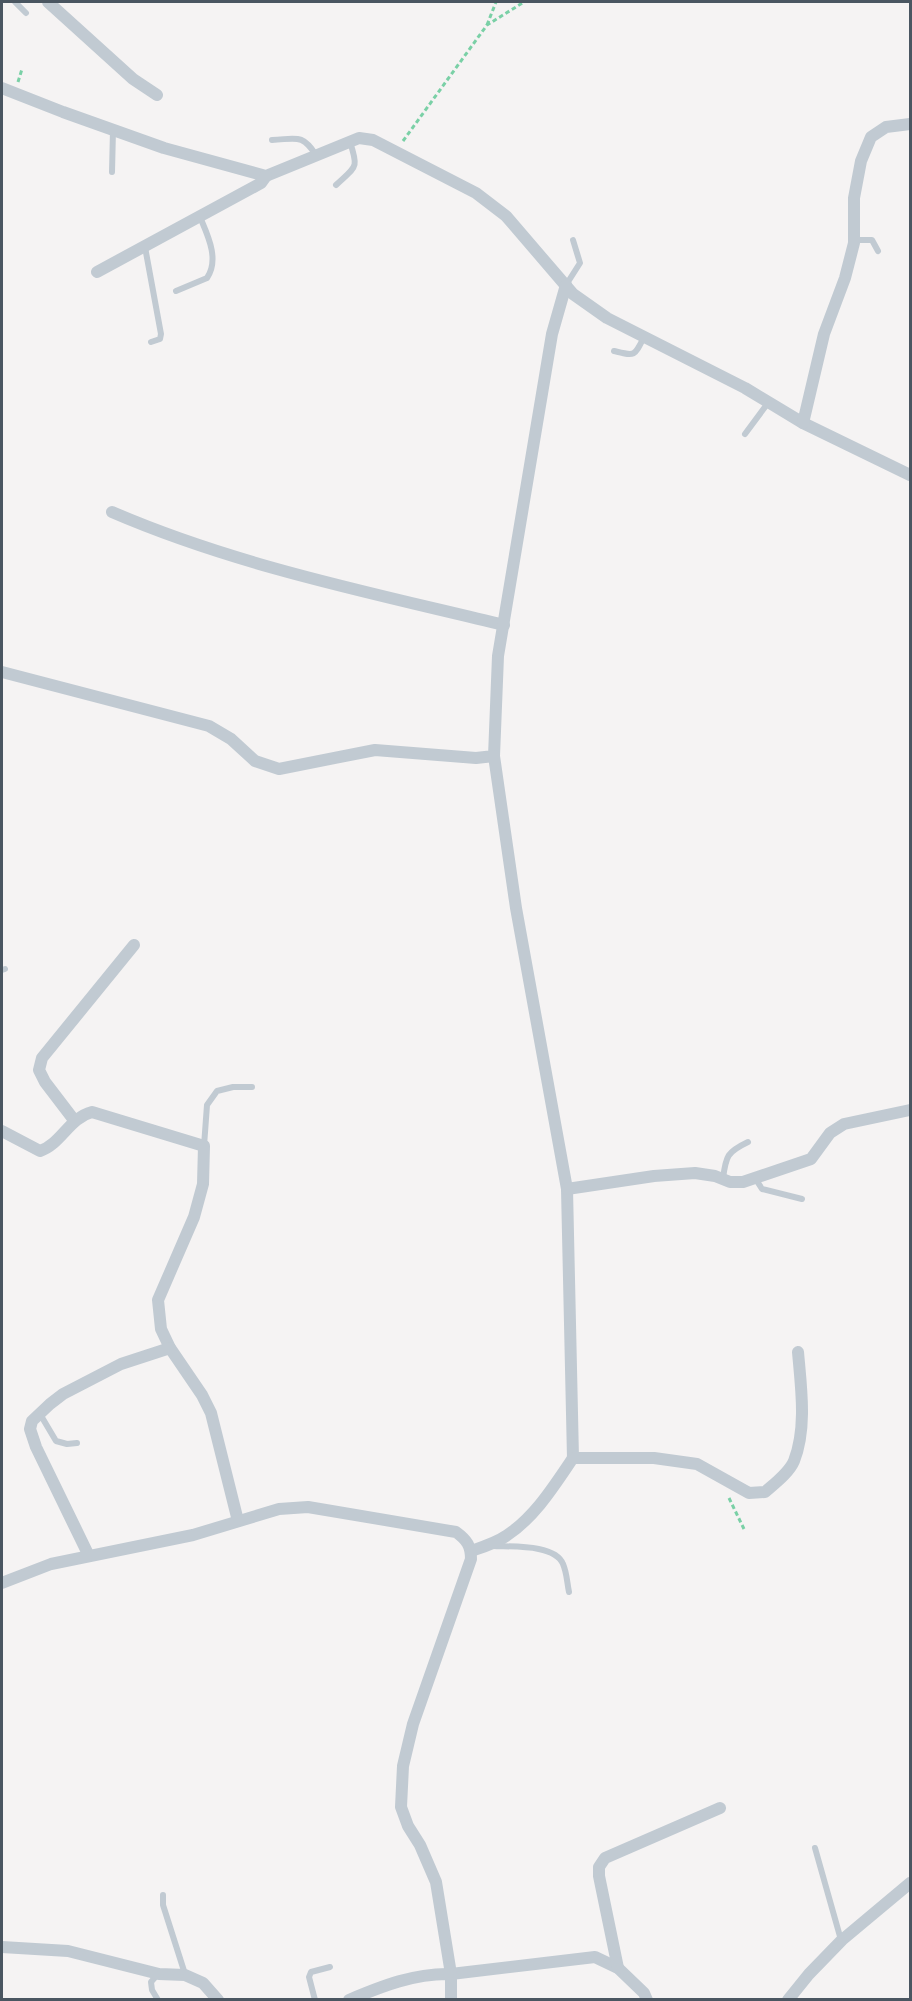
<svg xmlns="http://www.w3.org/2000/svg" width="912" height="2001" font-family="Raleway,sans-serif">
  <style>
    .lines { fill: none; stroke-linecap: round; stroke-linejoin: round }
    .path { stroke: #7ad0a6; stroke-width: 3; stroke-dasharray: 4.5 3; stroke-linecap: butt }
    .lane { stroke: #c1cad2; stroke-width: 6 }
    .street { stroke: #c1cad2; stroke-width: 12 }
  </style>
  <rect width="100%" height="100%" fill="#f5f3f3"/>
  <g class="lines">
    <g class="path">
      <polyline points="487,25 496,2"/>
      <polyline points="18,82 22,69"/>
      <polyline points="403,141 487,25 524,2"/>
      <polyline points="729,1498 744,1529"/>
    </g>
    <g class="lane">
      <polyline points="15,2 26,13"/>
      <path d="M272 140C296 139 302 133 316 155"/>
      <polyline points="112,172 113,130"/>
      <path d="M336 185C356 166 359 169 350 142"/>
      <polyline points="854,240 872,240 878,251"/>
      <polyline points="145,247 161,334 160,339 151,342"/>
      <polyline points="566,285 580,263 573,240"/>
      <path d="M176 291 207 278C220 259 207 234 200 217"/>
      <path d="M614 351C635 356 634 357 644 337"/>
      <polyline points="745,434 768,403"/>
      <polyline points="2,970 5,969"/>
      <polyline points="204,1146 207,1105 217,1091 233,1087 252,1087"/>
      <path d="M723 1178C726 1156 727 1152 748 1142"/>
      <polyline points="755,1178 762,1189 802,1199"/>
      <polyline points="40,1414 56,1441 67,1444 77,1443"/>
      <path d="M493 1546C512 1547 555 1544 563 1564 567 1573 567 1583 569 1592"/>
      <polyline points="815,1848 841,1940"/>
      <polyline points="163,1895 163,1905 185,1974"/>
      <polyline points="158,2000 152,1990 151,1982 158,1974"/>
      <polyline points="315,2000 309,1977 311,1972 330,1967"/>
    </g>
    <g class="street">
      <polyline points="48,2 133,79 157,95"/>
      <polyline points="2,88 63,112 164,148 266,176 359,138 373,140 476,193 506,216 573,294 607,318 745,388 803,423 910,475"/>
      <polyline points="97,272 261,183 266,176"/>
      <polyline points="803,423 824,334 845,278 854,243 854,198 861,161 871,137 886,127 910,124"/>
      <path d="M112 512C237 566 372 593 504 625"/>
      <polyline points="2,672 209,726 231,739 255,761 279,769 375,750 476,758 494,756 498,656 552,334 566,285"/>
      <polyline points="494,756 516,908 567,1189 573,1458"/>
      <polyline points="74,1120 45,1082 39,1070 42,1058 134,945"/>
      <path d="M2 1131 40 1151C61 1144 69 1118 92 1112L204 1146 203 1184 194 1217 158 1300 161 1329 170 1348 202 1395 211 1413 238 1521"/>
      <polyline points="567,1189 654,1176 695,1173 715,1176 730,1182 743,1182 811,1159 830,1133 844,1124 910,1110"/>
      <path d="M471 1551C483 1547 496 1543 506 1536 535 1517 554 1486 573 1458H654L697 1464 749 1493 765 1492C774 1484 789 1473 794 1461 807 1428 801 1387 798 1352"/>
      <polyline points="89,1556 36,1447 30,1429 32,1421 50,1404 63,1394 121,1364 170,1348"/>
      <path d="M2 1583 51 1564 193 1535 279 1509 308 1507 456 1532C467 1540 471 1546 471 1559L413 1724 403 1766 401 1807 408 1826 420 1845 436 1882 451 1974 595 1957 618 1968 644 1993 647 2000"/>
      <polyline points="2,1947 68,1951 159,1974 185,1975 203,1983 218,2000"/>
      <polyline points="618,1968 599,1876 599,1867 605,1858 720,1808"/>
      <path d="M349 2000C382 1986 415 1973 451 1974V2000"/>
      <polyline points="788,2000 809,1974 842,1940 910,1883"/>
    </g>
  </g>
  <rect width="912" height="2001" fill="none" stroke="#4a5661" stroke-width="6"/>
</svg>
